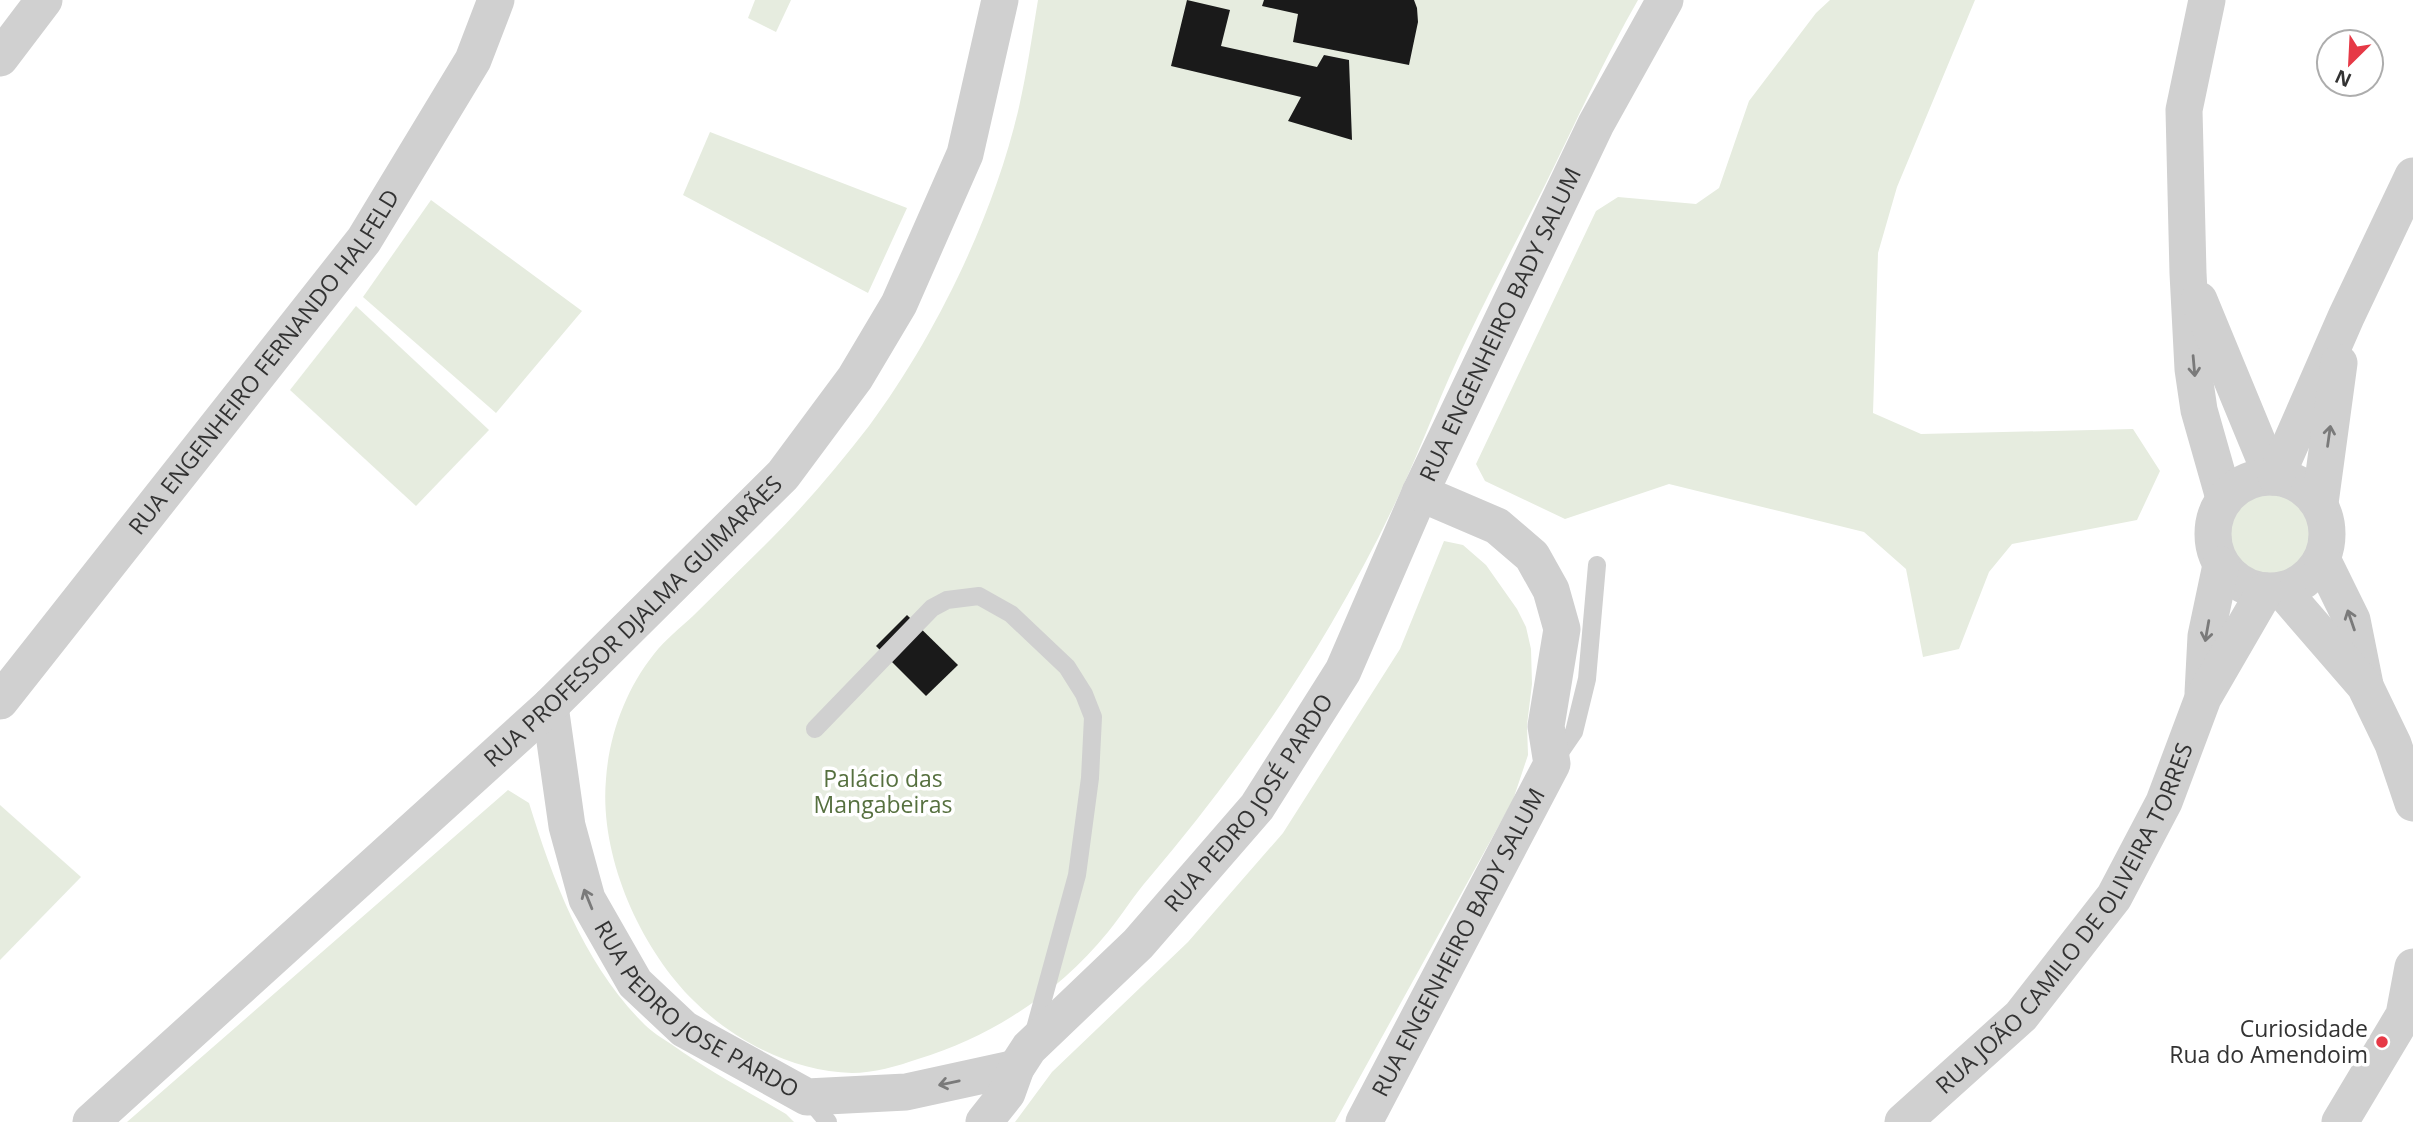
<svg xmlns="http://www.w3.org/2000/svg" width="2413" height="1122" font-family="'Open Sans',sans-serif">
  <style>
    .green { fill: #e6ecdf }
    .building { fill: #1a1a1a }
    .lines { fill: none; stroke-linecap: round; stroke-linejoin: round }
    .lane { stroke: #d0d0d0; stroke-width: 18 }
    .street { stroke: #d0d0d0; stroke-width: 37 }
    .oneway { stroke: #7a7a7a }
    .poi-dot { fill: #e63946; stroke: #fff; stroke-width: 2.5 }
    .labels { text-anchor: middle; stroke-width: 7; stroke-linejoin: round; paint-order: stroke }
    .street-label { font-size: 23px; fill: #333; stroke: #fff }
    .park-label { font-size: 23px; fill: #56703f; stroke: #fff }
    .poi-label { font-size: 23px; fill: #333; stroke: #fff; text-anchor: end }
  </style>
  <rect width="100%" height="100%" fill="#fff"/>
  <g class="green">
    <polygon points="755,0 791,0 776,32 748,18"/>
    <path d="M1038 0H1638C1604 59 1576 122 1546 183 1513 248 1478 312 1449 378 1438 403 1428 428 1417 454 1393 512 1363 569 1331 624 1278 714 1217 798 1149 878 1134 895 1122 915 1108 932 1058 993 993 1036 918 1059 898 1066 873 1073 852 1073 794 1072 734 1041 694 1001 640 948 599 856 606 779 609 735 626 689 654 654 665 640 680 628 693 616 719 590 745 565 771 539 806 504 839 465 869 426 935 337 994 216 1019 107 1027 72 1032 36 1038 0Z"/>
    <polygon points="1830,0 1975,0 1897,187 1878,253 1873,413 1921,434 2133,429 2160,471 2137,520 2012,544 1989,572 1959,649 1923,657 1906,569 1864,532 1669,484 1565,519 1485,481 1476,464 1596,211 1618,197 1696,204 1719,188 1749,101 1816,13"/>
    <polygon points="710,132 907,208 868,293 683,195"/>
    <polygon points="431,200 582,311 496,413 363,297"/>
    <polygon points="356,306 489,430 416,506 290,390"/>
    <circle cx="2270" cy="534" r="43"/>
    <polygon points="1444,541 1463,545 1486,565 1517,609 1526,627 1531,649 1532,684 1527,725 1528,755 1513,800 1335,1122 1015,1122 1052,1072 1188,942 1283,833 1400,649"/>
    <path d="M508 790 529 803C553 881 585 966 645 1025 652 1032 662 1038 671 1044 707 1070 747 1091 786 1114L794 1122H127Z"/>
    <polygon points="0,805 81,877 0,960"/>
  </g>
  <g class="building">
    <polygon points="1187,0 1230,10 1221,46 1317,67 1324,55 1349,60 1352,140 1288,121 1301,97 1171,66"/>
    <polygon points="1264,0 1414,0 1417,8 1418,22 1409,65 1293,42 1298,14 1262,6"/>
    <polygon points="907,615 958,665 926,696 876,646"/>
  </g>
  <g class="lines">
    <g class="lane">
      <polyline points="815,729 932,608 947,600 979,596 1011,614 1067,667 1084,694 1093,717 1090,778 1077,875 1033,1036"/>
      <polyline points="1554,761 1574,732 1587,679 1597,565"/>
      <polyline points="808,1098 828,1122"/>
    </g>
    <g class="street">
      <polyline points="2207,0 2184,110 2188,273 2193,369 2199,410 2224,498"/>
      <polyline points="0,58 44,0"/>
      <polyline points="2199,300 2272,477"/>
      <circle cx="2270" cy="534" r="57"/>
      <polyline points="2276,477 2346,317 2413,176"/>
      <polyline points="2320,503 2339,363"/>
      <polyline points="2322,559 2352,620 2365,685"/>
      <polyline points="2282,590 2365,686 2393,744 2413,803"/>
      <polyline points="2203,693 2206,636 2221,565"/>
      <path id="s1" d="M0 701 364 240 473 60 496 0"/>
      <path id="s2" d="M550 706 567 826 587 899 635 983 684 1029 807 1097 906 1092 1016 1068"/>
      <path id="s3" d="M91 1122 550 706 783 475 855 378 899 304 965 154 1000 0"/>
      <path id="s4" d="M984 1122 1007 1093 1016 1068 1029 1048 1138 944 1257 807 1343 671 1420 493 1596 124 1665 0"/>
      <path id="s5" d="M1364 1122 1552 764 1546 726 1562 629 1551 590 1532 556 1497 526 1420 493"/>
      <path id="s6" d="M1903 1122 2021 1016 2114 897 2164 802 2203 698 2265 591"/>
      <polyline points="2340,1122 2404,1015 2413,967"/>
    </g>
  </g>
  <defs><path id="oneway-shaft" d="M-6 0H5M1.5-3L5.5 0L1.5 3" fill="none" stroke-width="1.6" stroke-linecap="round" stroke-linejoin="round" transform="scale(1.75)"/></defs>
  <g class="oneway">
    <use href="#oneway-shaft" transform="translate(2194 366) rotate(85)"/>
    <use href="#oneway-shaft" transform="translate(2329 436) rotate(-82)"/>
    <use href="#oneway-shaft" transform="translate(2351 620) rotate(-109)"/>
    <use href="#oneway-shaft" transform="translate(2207 631) rotate(100)"/>
    <use href="#oneway-shaft" transform="translate(588 899) rotate(-112)"/>
    <use href="#oneway-shaft" transform="translate(949 1083) rotate(168)"/>
  </g>
  <circle class="poi-dot" cx="2382" cy="1042" r="7"/>
  <g class="labels">
    <g class="street-label">
      <text dy="8" stroke="none"><textPath href="#s4" startOffset="961">RUA ENGENHEIRO BADY SALUM</textPath></text>
      <text dy="8" stroke="none"><textPath href="#s1" startOffset="430">RUA ENGENHEIRO FERNANDO HALFELD</textPath></text>
      <text dy="8" stroke="none"><textPath href="#s3" startOffset="738">RUA PROFESSOR DJALMA GUIMARÃES</textPath></text>
      <text dy="8" stroke="none"><textPath href="#s4" startOffset="418">RUA PEDRO JOSÉ PARDO</textPath></text>
      <text dy="8" stroke="none"><textPath href="#s6" startOffset="264">RUA JOÃO CAMILO DE OLIVEIRA TORRES</textPath></text>
      <text dy="8" stroke="none"><textPath href="#s5" startOffset="203">RUA ENGENHEIRO BADY SALUM</textPath></text>
      <text dy="8" stroke="none"><textPath href="#s2" startOffset="357">RUA PEDRO JOSE PARDO</textPath></text>
    </g>
    <g class="park-label">
      <text x="883" y="787">Palácio das<tspan x="883" dy="26">Mangabeiras</tspan></text>
    </g>
    <g class="poi-label">
      <text x="2368" y="1037">Curiosidade<tspan x="2368" dy="26">Rua do Amendoim</tspan></text>
    </g>
  </g>
  <g transform="translate(2350 63) rotate(204)"><circle r="33" fill="#ffffff" stroke="#adadad" stroke-width="2"/>
  <path d="M0-5L12 26L0 18L-12 26Z" fill="#e63946"/>
  <text y="-10" font-size="19" font-weight="bold" text-anchor="middle" fill="#333333">N</text>
  </g>
</svg>
